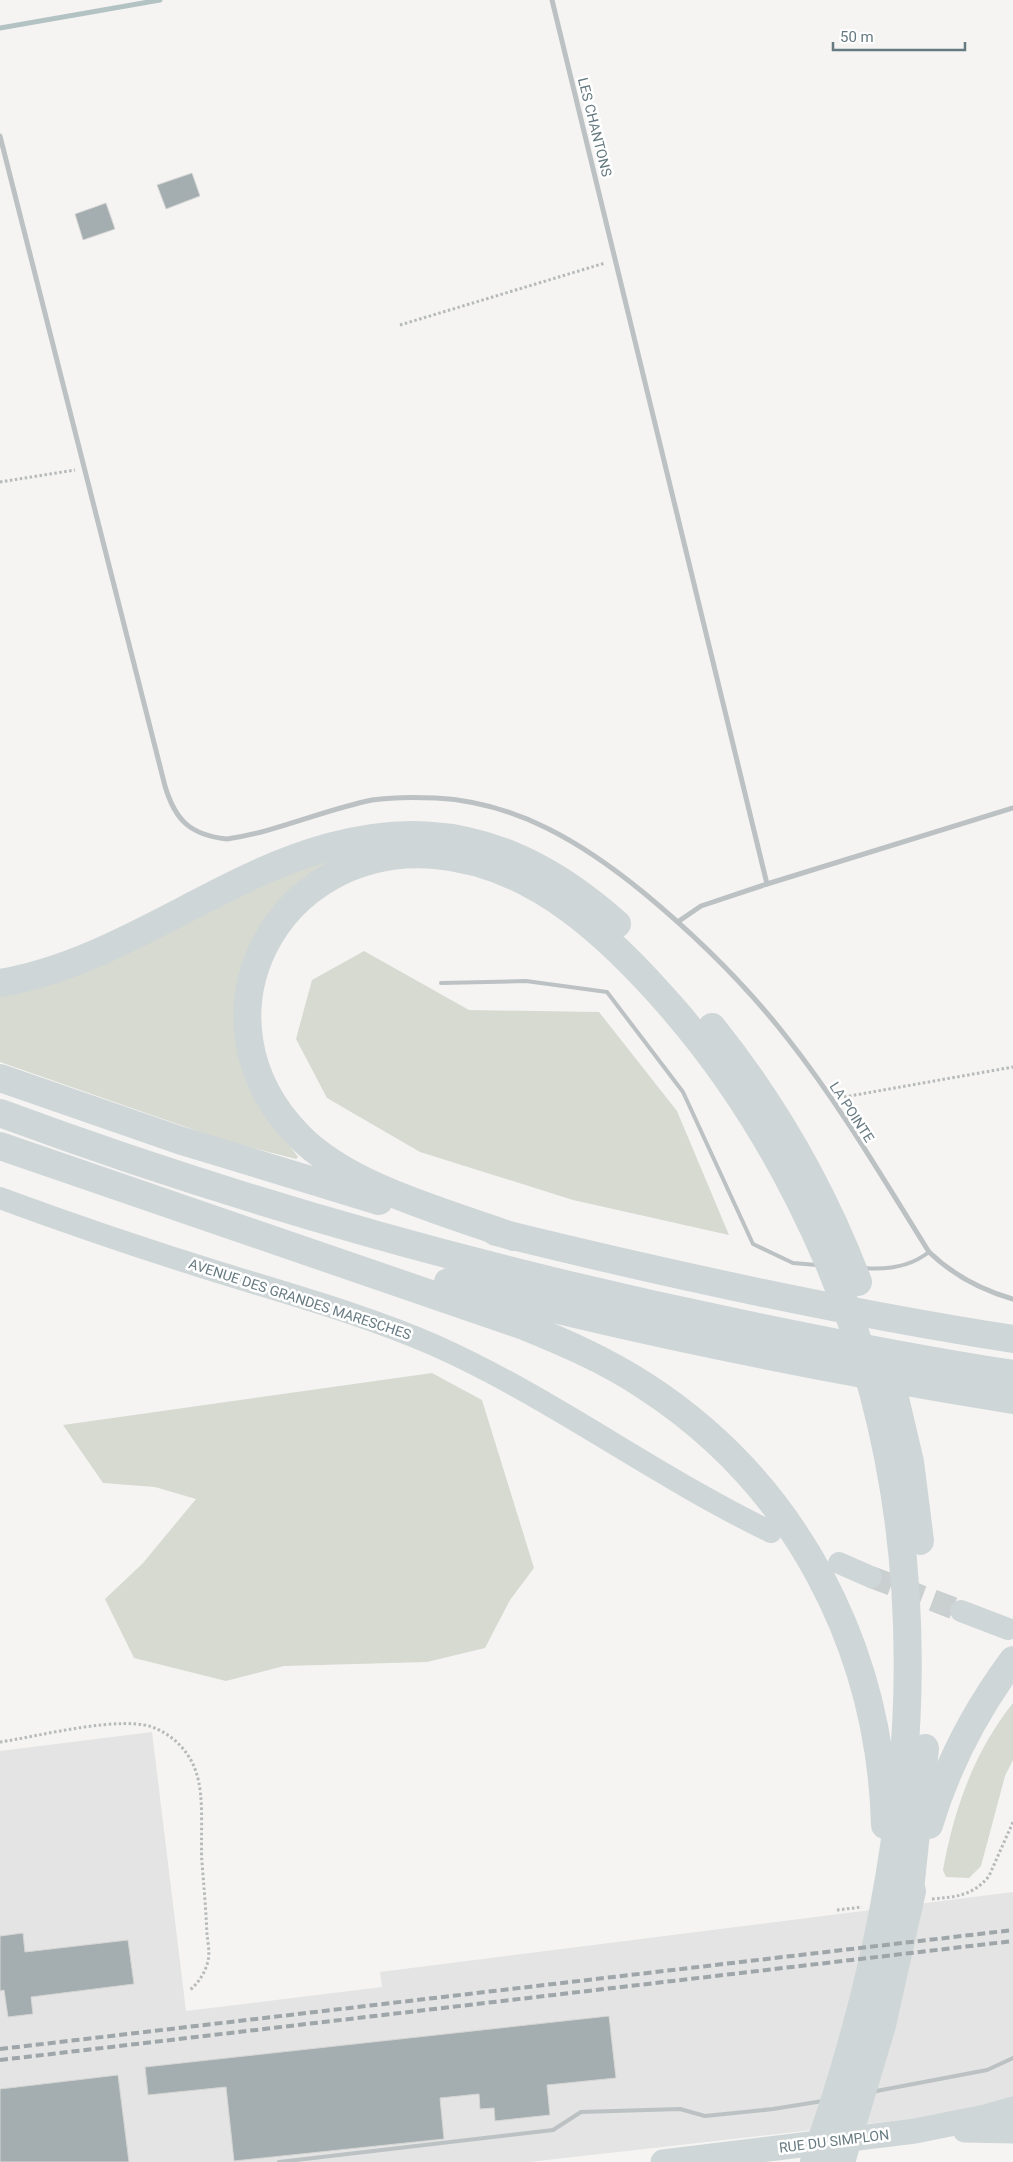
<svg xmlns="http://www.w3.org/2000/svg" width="1013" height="2162" font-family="Roboto,sans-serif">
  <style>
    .built { fill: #e3e4e3 }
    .green { fill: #d6dad1 }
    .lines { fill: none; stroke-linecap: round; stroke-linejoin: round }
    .stream { stroke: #b3c3c4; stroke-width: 5 }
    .building { fill: #a4aeb1; stroke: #d6d6d4 }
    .secondary-tunnel { stroke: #cacfd0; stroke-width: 22; stroke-dasharray: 22 11; stroke-linecap: butt }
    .path { stroke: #b6babb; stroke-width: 3; stroke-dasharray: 2.5 2.5; stroke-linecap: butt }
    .lane { stroke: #bcc1c3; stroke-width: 4 }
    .street { stroke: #bcc1c3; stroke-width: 5 }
    .secondary { stroke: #cfd6d7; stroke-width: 22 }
    .primary { stroke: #cfd6d7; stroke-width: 25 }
    .highway { stroke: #cfd6d7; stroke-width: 28 }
    .rail { stroke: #9ea6a9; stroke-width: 4; stroke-dasharray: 8 4; stroke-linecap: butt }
    .labels { text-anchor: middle; stroke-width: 5; stroke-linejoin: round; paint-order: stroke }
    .street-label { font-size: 14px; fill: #667a81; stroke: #fff }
  </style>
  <rect width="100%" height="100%" fill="#f5f4f2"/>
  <polygon class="built" points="152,1732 186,2011 382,1987 380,1972 1013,1892 1013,2098 980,2111 529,2162 0,2162 0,1751"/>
  <g class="green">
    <polygon points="345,854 241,987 287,1142 298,1157 296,1159 226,1141 0,1062 0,991 241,891"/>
    <polygon points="364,951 469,1010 599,1012 677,1111 729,1235 573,1200 420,1152 327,1098 296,1039 312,980"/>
    <polygon points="432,1373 482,1400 534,1568 510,1600 485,1648 427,1662 284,1666 226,1681 134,1658 105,1599 143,1563 196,1499 155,1487 103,1483 63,1425"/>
    <path d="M1013 1703V1760L1005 1776 981 1866 969 1878 946 1877 943 1870C954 1809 974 1752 1013 1703Z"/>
  </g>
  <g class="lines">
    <polyline class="stream" points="0,28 160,0"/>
  </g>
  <g class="building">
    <polygon points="192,173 200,196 166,209 157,185"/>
    <polygon points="106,203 115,229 83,240 75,214"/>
    <polygon points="23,1933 25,1952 128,1940 134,1984 31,1997 33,2014 8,2017 4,1990 0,1991 0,1936"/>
    <polygon points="609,2016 616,2078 547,2085 550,2115 495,2121 494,2108 480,2109 479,2094 440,2098 444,2139 234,2161 226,2087 148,2095 145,2067"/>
    <polygon points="118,2075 129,2162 0,2162 0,2089"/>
  </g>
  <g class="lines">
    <polyline class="secondary-tunnel" points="871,1577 961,1611"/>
    <g class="path">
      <polyline points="400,325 605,263"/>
      <polyline points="0,482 75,470"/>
      <polyline points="844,1097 1013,1067"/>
      <path d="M0 1742C36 1737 126 1713 157 1729 175 1737 190 1753 196 1772 205 1797 200 1837 202 1863 204 1887 206 1911 207 1935 208 1943 210 1953 208 1961 205 1973 199 1982 190 1990"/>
      <path d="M932 1899C955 1897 973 1896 989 1876L1013 1822"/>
      <polyline points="837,1910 862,1907"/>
    </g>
    <g class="lane">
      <polyline points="441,983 526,981 607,992 683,1092 753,1244 793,1263 817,1265"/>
      <path d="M864 1268C887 1270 910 1267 929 1252"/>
      <polyline points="871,2092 987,2070 1013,2058"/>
      <polyline points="279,2162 553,2130 581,2112 680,2109 705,2116 773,2109 823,2101"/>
    </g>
    <g class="street">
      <polyline points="552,0 767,884"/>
      <path d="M0 136 165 786C175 820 190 835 227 839 276 832 323 810 372 800 392 797 416 797 436 798 516 802 583 843 644 893 696 936 746 985 788 1039 840 1105 884 1180 929 1252 953 1275 981 1290 1013 1299"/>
      <polyline points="679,921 701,906 767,884 1013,808"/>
    </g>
    <g class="secondary">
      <path d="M0 1198C73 1225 147 1250 221 1273 292 1295 365 1315 434 1345 551 1397 655 1476 771 1532"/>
      <polyline points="839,1563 871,1577"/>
      <polyline points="961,1611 1008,1629"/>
    </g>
    <g class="primary">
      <polyline points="965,2130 1013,2131"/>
      <polyline points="663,2162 915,2131 985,2117 1013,2109"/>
    </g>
    <g class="highway">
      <path d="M0 983C81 969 151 926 223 890 371 814 488 809 617 924"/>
      <path d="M712 1027C773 1103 823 1190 858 1282"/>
      <polyline points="0,1078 179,1140 379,1201"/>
      <path d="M0 1113C240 1202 488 1271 739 1323 830 1342 921 1360 1013 1374"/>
      <path d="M0 1146 524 1326C566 1343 607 1361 645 1386 796 1484 880 1647 885 1825"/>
      <path d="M496 1232C667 1274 839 1312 1013 1339"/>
      <path d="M514 1237C446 1212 350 1188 299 1136 184 1019 275 842 435 855 535 863 613 939 675 1011 725 1069 766 1133 800 1201 956 1509 926 1845 814 2162"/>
      <path d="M448 1282C635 1332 823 1369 1013 1400"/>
      <polyline points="894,1394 910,1462 920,1541"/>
      <path d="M929 1825C947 1765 976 1710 1013 1660"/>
      <polyline points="908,1909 925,1748"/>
      <polyline points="841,2162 882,2025 912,1891"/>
    </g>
    <g class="rail">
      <polyline points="0,2049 1013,1930"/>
      <polyline points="0,2060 1013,1941"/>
    </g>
  </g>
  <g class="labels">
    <g class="street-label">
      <text transform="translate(595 127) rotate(76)" y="5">LES CHANTONS</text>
      <text transform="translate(852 1112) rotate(57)" y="5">LA POINTE</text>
      <text transform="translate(300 1299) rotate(18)" y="5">AVENUE DES GRANDES MARESCHES</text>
      <text transform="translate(834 2141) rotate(-7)" y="5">RUE DU SIMPLON</text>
    </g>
  </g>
  <path d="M833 42v8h132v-8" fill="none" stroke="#667a81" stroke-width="2.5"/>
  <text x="840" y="42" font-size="15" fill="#667a81" stroke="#ffffff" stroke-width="4" paint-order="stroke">50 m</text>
</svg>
